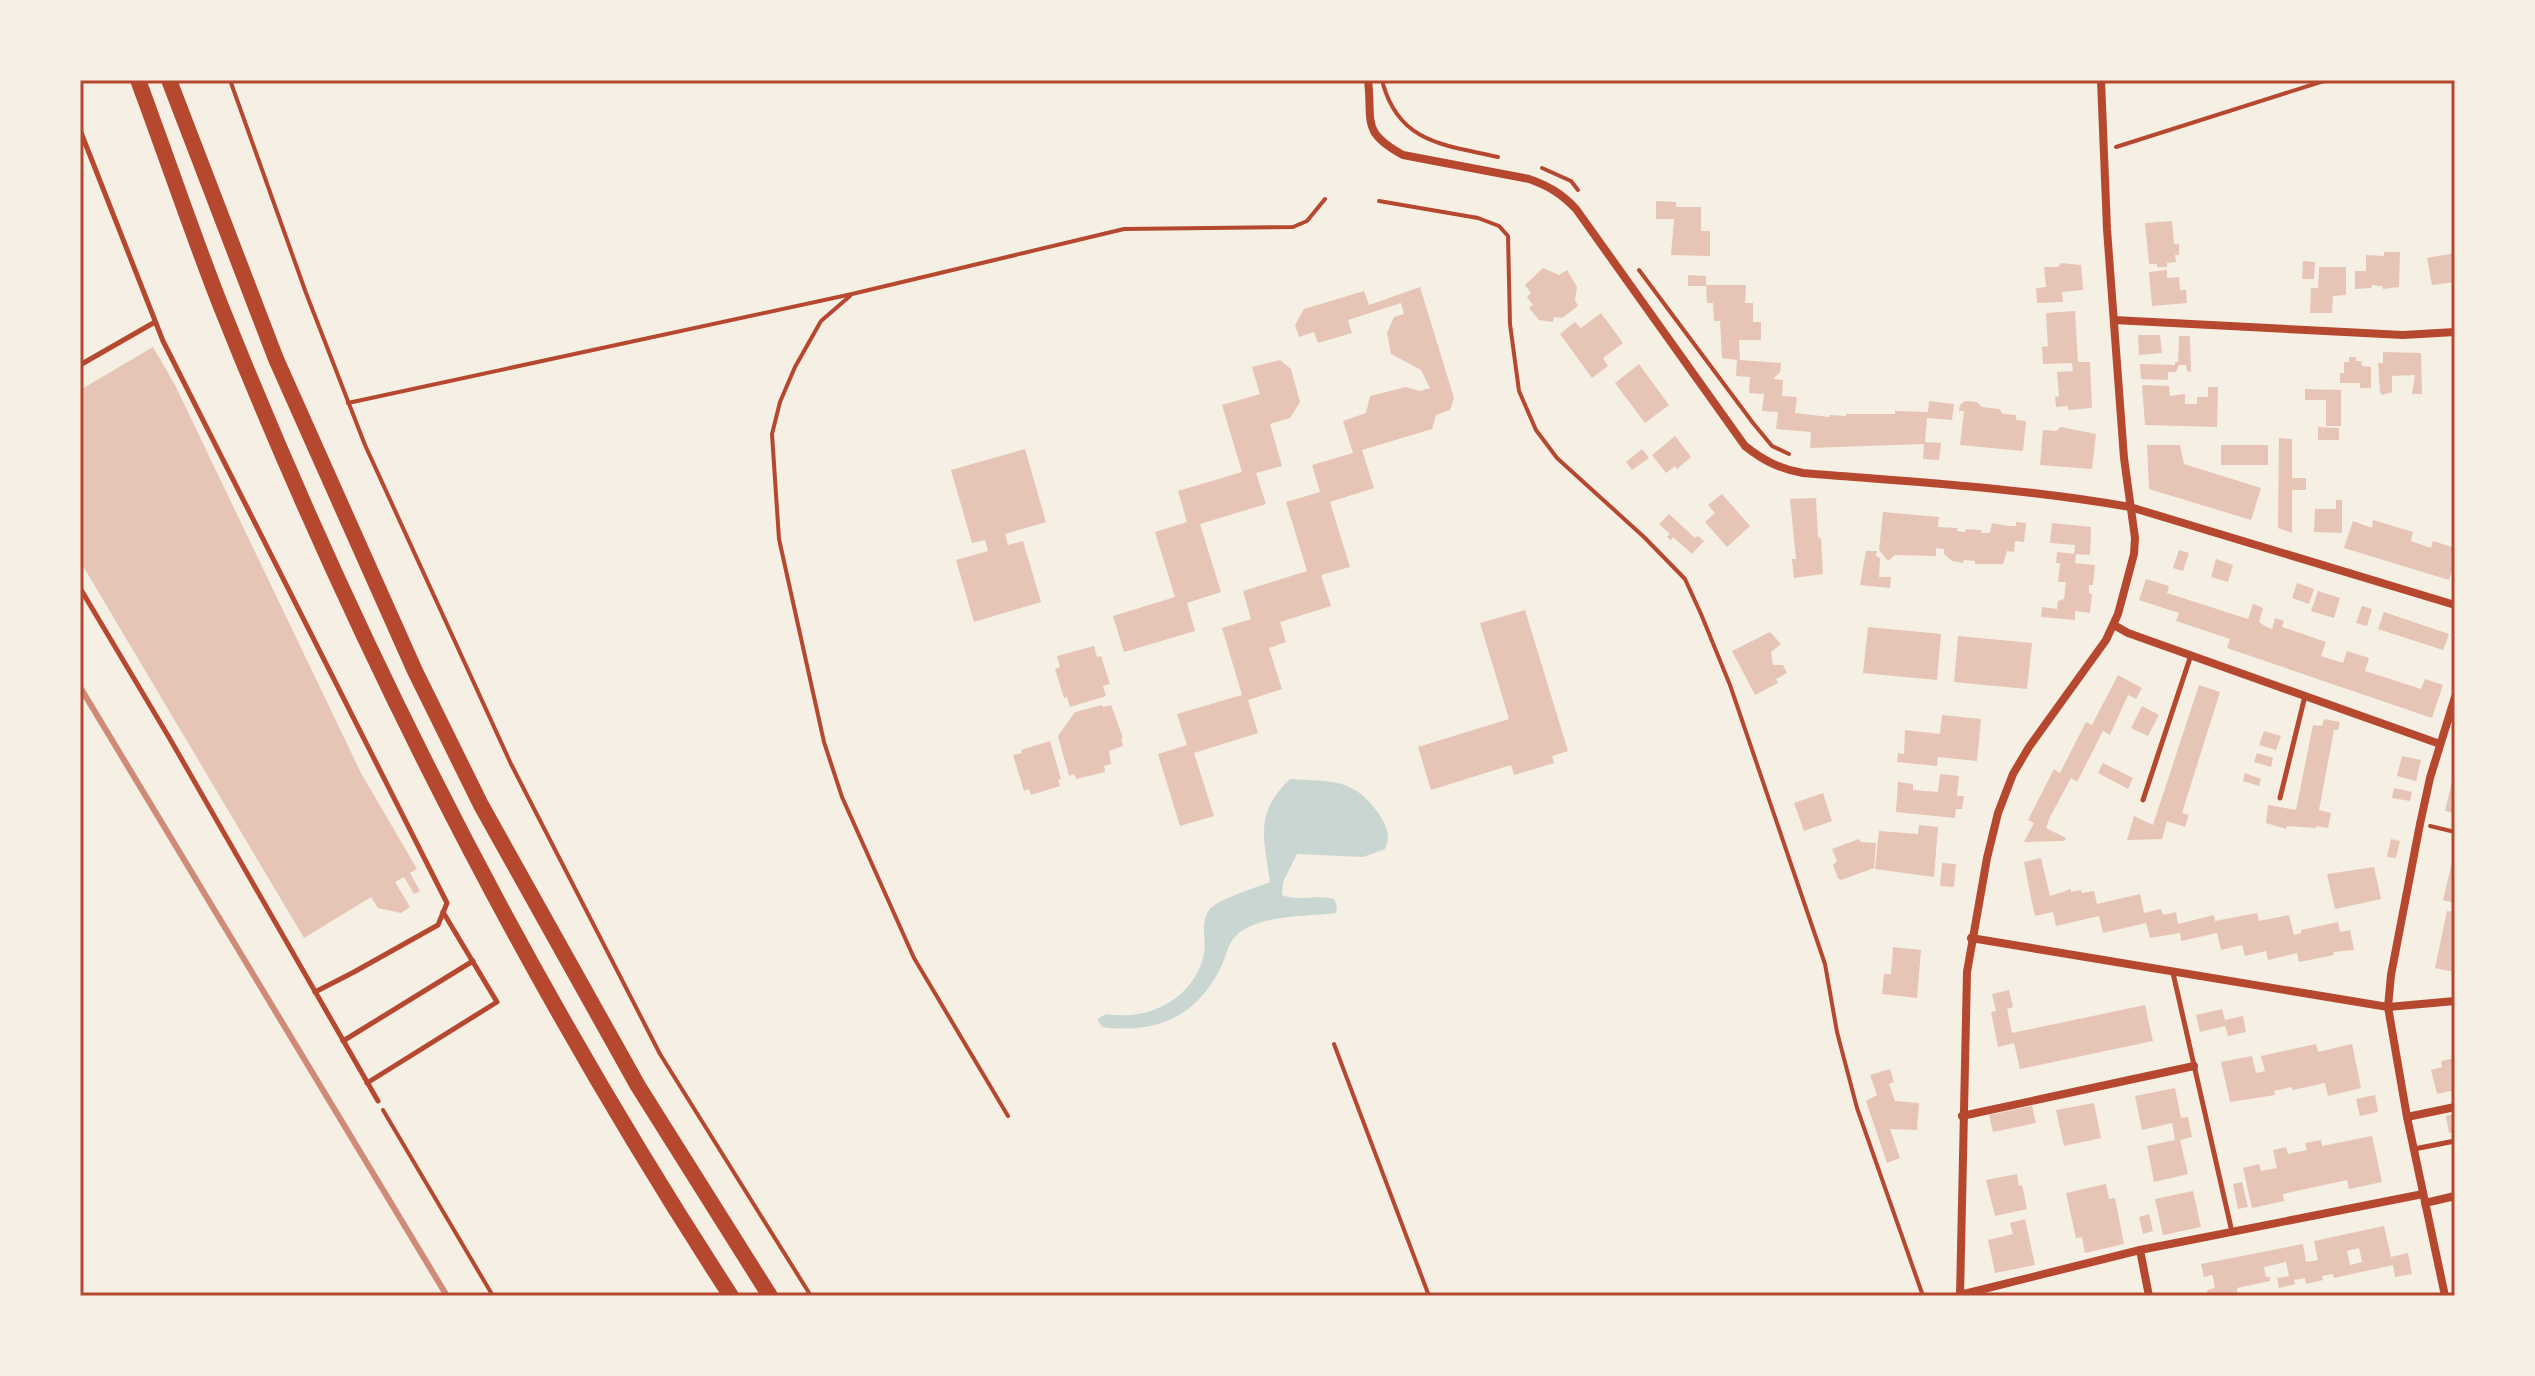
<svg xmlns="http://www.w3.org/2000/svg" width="2535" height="1376" font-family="Barlow,sans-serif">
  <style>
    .water { fill: #c9d6d2 }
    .building { fill: #e6c5b7; fill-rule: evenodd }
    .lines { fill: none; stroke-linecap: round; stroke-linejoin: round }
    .path { stroke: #b5482f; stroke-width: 4 }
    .service { stroke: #b5482f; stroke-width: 5 }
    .minor { stroke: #b5482f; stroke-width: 8 }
    .primary { stroke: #b5482f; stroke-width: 16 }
    .rail { stroke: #cf8b77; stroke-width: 6 }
    .neatline { fill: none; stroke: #b5482f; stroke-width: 3 }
  </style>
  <rect width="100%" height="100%" fill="#f6efe4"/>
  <path class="water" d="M1290 779C1332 782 1353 777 1379 814 1387 827 1391 834 1385 849L1363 857 1297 854 1283 882 1282 895C1299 902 1316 894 1334 899L1337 906 1336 913C1306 917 1266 914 1240 932 1227 942 1227 956 1220 969 1195 1018 1155 1034 1102 1027L1097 1019 1106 1014C1147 1021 1191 1001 1203 958 1208 943 1199 924 1209 910 1217 899 1256 888 1270 882 1264 837 1254 814 1290 779Z"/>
  <g class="building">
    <polygon points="1656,201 1676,202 1676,207 1701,207 1701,231 1710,231 1710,256 1671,255 1674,219 1656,219"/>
    <polygon points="2172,221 2174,244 2179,244 2179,255 2175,255 2176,262 2167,263 2167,267 2157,267 2157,264 2149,264 2145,223"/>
    <polygon points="2384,252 2400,252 2399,287 2383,289 2382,286 2372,285 2371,288 2355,289 2355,271 2366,271 2366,255 2384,256"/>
    <polygon points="2455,253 2455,282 2432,285 2427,258"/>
    <polygon points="2303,261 2315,262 2314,279 2302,279"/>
    <polygon points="2061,263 2081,265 2083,290 2062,292 2063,302 2037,303 2036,288 2046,287 2044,267 2058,267"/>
    <polygon points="2319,267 2346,267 2346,295 2333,296 2332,313 2310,313 2311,288 2318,288"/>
    <polygon points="1543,268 1559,275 1567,270 1577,287 1575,300 1578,306 1562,318 1554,317 1553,322 1539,320 1529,308 1533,305 1527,297 1531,293 1525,285"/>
    <polygon points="2167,270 2167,278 2179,277 2180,290 2186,290 2187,303 2152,306 2149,272"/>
    <polygon points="1688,275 1706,276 1706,285 1746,285 1745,303 1753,303 1753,322 1761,322 1761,340 1739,340 1740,360 1781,363 1780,372 1773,379 1783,380 1782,396 1797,397 1795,413 1829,417 1830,415 1846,416 1846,414 1895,414 1895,411 1928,412 1929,401 1954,404 1952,420 1927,418 1925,442 1941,443 1939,460 1923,459 1924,444 1810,448 1811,432 1776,429 1778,412 1762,411 1764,394 1749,393 1750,377 1736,376 1737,360 1722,358 1720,321 1714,321 1713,303 1707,303 1706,286 1688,286"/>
    <polygon points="1420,287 1454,398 1450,410 1436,415 1432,429 1362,450 1374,488 1330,502 1350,567 1321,575 1331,606 1280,622 1286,642 1269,648 1282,689 1248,700 1258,733 1194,753 1214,816 1180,826 1158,754 1187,745 1177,714 1242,695 1222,628 1251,619 1243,591 1307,571 1286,502 1320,492 1312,465 1353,453 1343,421 1366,413 1370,396 1406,387 1420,391 1430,388 1421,370 1391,354 1387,333 1394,317 1404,314 1401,303 1348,320 1352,333 1318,343 1314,332 1299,337 1295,325 1304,309 1364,291 1369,305"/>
    <polygon points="2075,311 2078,362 2090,362 2092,408 2068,410 2068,406 2056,407 2055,397 2059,396 2057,372 2073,371 2072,363 2043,364 2042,347 2048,346 2046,313"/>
    <polygon points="1601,313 1623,343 1603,358 1608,366 1592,378 1560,334 1575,322 1581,328"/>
    <polygon points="2138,335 2160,335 2162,353 2139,355"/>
    <polygon points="2179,336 2190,336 2191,372 2187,371 2186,365 2179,365 2176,372 2168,372 2168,380 2141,379 2140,364 2175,365 2175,362 2178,362"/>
    <polygon points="153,347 175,385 361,773 417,869 410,873 420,891 414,894 404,877 395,882 410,907 401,913 378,908 371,897 304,938 80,561 80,390"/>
    <polygon points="2383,352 2421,353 2422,394 2412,394 2415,375 2392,376 2392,392 2382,395 2380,392 2378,363 2383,363"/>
    <polygon points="2349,357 2356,357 2356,361 2361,361 2362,366 2371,367 2371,388 2360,388 2360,383 2340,383 2340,373 2344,373 2344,362 2349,362"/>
    <polygon points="1280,360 1291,369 1300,402 1290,418 1270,424 1282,466 1256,473 1266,504 1200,524 1221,592 1187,603 1195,631 1124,652 1113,616 1175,597 1155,532 1187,522 1178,491 1242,472 1222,405 1260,394 1252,367"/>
    <polygon points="1639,364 1669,405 1645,423 1615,383"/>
    <polygon points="2142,385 2169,386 2170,396 2185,394 2185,404 2197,404 2197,397 2208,397 2208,387 2218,387 2217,427 2145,425"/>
    <polygon points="2305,389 2341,390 2341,426 2326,426 2326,400 2305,400"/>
    <polygon points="1965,401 1977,402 1982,407 1999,409 2003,414 2016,415 2016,420 2026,421 2023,451 1960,445 1964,411 1959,411 1960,405"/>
    <polygon points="2061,427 2096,434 2092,469 2040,465 2043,430 2056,431"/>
    <polygon points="2318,427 2339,428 2339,440 2318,440"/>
    <polygon points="1675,436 1691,457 1677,469 1675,466 1666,473 1652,455"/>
    <polygon points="2279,438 2292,439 2292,478 2306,478 2306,490 2292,490 2292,533 2278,528"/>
    <polygon points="2147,445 2180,445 2184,464 2261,488 2251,520 2149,489"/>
    <rect x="2221" y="445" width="47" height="20"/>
    <polygon points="1025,449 1046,522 1005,534 1008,545 1023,541 1041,602 974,622 956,560 988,551 985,540 972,543 951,470"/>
    <polygon points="1642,449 1649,458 1632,470 1626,462"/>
    <polygon points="1722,494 1750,526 1727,547 1705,522 1715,513 1708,505"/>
    <polygon points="1816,498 1818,537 1821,539 1823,574 1794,578 1792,559 1796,559 1790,499"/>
    <polygon points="2336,500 2342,500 2342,533 2314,532 2315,509 2336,509"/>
    <polygon points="1883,512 1939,517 1938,527 1958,528 1957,531 1965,532 1966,529 1982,530 1981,533 1990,533 1992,523 2008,526 2016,526 2016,522 2026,523 2024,542 2015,541 2014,552 2007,551 2003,564 1975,564 1975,561 1964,560 1963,563 1952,561 1944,554 1944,549 1936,548 1936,556 1895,555 1888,561 1879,550"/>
    <polygon points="1669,514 1695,538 1698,536 1704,541 1692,554 1673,537 1671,540 1667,537 1670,534 1659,524"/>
    <polygon points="2373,520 2413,532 2411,541 2431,548 2433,541 2455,548 2455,567 2453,567 2449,580 2344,548 2353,521 2372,528"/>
    <polygon points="2052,523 2091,527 2090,555 2074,554 2075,545 2050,543"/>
    <polygon points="2179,550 2189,553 2183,571 2173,568"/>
    <polygon points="1866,551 1877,551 1876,556 1880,558 1879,577 1891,577 1890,588 1860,585"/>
    <polygon points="2057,552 2076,554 2075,563 2095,565 2093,585 2089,585 2089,593 2092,594 2090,613 2075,611 2075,620 2041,617 2042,607 2057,609 2058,601 2064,599 2066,582 2058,582 2060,563 2056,563"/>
    <polygon points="2216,559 2233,565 2228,582 2211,577"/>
    <polygon points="2146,579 2169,586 2167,593 2248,619 2253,604 2263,608 2259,622 2265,626 2272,629 2275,618 2284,621 2282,627 2326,642 2321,656 2343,663 2347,651 2369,658 2365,671 2421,689 2425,679 2443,685 2432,718 2227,648 2230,639 2176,621 2179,613 2139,600"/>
    <polygon points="2297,583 2314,589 2309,604 2292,598"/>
    <polygon points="2318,591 2340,598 2334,618 2311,611"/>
    <polygon points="2362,606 2372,609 2367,626 2356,623"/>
    <polygon points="1525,610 1568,751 1552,756 1554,763 1514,775 1511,765 1431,790 1418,747 1509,719 1480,623"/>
    <polygon points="2384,612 2449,634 2443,650 2378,629"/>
    <polygon points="1868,627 1941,634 1937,680 1863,673"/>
    <polygon points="1770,632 1781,644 1771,652 1773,665 1783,665 1787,673 1776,679 1778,683 1755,695 1732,651"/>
    <polygon points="1958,636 2032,643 2027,689 1954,682"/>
    <polygon points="1094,646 1097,657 1101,656 1110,684 1103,686 1106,696 1070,707 1067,697 1064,698 1055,669 1060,667 1057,656"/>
    <polygon points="2118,675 2142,688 2136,699 2128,695 2110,735 2103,731 2077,782 2071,778 2050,817 2046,828 2066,838 2064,841 2024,842 2034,823 2028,820 2054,769 2060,773 2086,722 2092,725"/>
    <polygon points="2199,685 2220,692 2182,813 2189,815 2185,827 2167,821 2162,839 2127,840 2134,816 2153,825"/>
    <polygon points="1102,705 1103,707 1111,705 1123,738 1121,738 1123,746 1109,751 1111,764 1104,766 1105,772 1076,779 1074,774 1069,776 1058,736 1075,712"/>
    <polygon points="2142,706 2159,715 2148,736 2131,728"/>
    <polygon points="1942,715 1981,719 1977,761 1938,757 1937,766 1897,762 1898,753 1904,754 1905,730 1940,734"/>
    <polygon points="2324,719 2340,722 2338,730 2334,730 2319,810 2331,813 2328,828 2316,826 2316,828 2287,826 2286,829 2266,823 2268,805 2296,810 2313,725 2322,726"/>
    <polygon points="2264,731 2281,736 2276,750 2259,745"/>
    <polygon points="1050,741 1061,779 1058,780 1060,786 1031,795 1029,789 1024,791 1013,755 1022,753 1021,750"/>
    <polygon points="2257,753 2273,758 2271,767 2254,762"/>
    <polygon points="2402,756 2421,760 2416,781 2397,776"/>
    <polygon points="2103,763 2133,778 2128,789 2098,773"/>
    <polygon points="2454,772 2455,772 2455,827 2451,826 2454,813 2445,811"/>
    <polygon points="2245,773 2261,779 2259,786 2243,781"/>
    <polygon points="1940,774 1959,776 1957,796 1964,796 1962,809 1956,809 1955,818 1896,812 1898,782 1913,784 1913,790 1938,792"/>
    <polygon points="2394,788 2412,792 2410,801 2392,798"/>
    <polygon points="1823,793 1832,821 1804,831 1794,803"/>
    <polygon points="1919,825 1938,827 1934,877 1875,869 1879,831 1918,834"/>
    <polygon points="1859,839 1861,842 1876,843 1874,868 1841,880 1838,878 1833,865 1837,861 1832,849"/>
    <polygon points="2391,839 2400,841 2396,858 2387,857"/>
    <polygon points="2454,854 2455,854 2455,903 2443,900"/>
    <polygon points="2041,858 2050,896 2071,889 2071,892 2081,890 2082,893 2094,891 2097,904 2140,894 2144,913 2161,909 2163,915 2176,912 2178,924 2214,915 2215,921 2257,913 2259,921 2289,915 2294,935 2301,933 2301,930 2338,922 2340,932 2350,930 2354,950 2333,952 2334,955 2299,962 2297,953 2268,960 2266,951 2245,956 2242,945 2221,950 2217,933 2181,941 2180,933 2150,938 2146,923 2103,933 2099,916 2056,926 2053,912 2035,916 2031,898 2024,862"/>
    <polygon points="1942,863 1956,864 1954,887 1940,886"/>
    <polygon points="2374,867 2381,899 2335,909 2327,874"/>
    <polygon points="2447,911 2455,912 2455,972 2435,968"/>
    <polygon points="1893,947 1921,950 1917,998 1882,994 1884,974 1891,974"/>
    <polygon points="2009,990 2013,1007 2007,1009 2012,1033 2145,1005 2153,1041 2020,1069 2014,1043 1998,1047 1991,1012 1996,1011 1992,994"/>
    <polygon points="2222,1009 2225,1020 2243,1016 2246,1032 2228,1036 2225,1026 2200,1032 2196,1015"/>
    <polygon points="2316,1044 2318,1052 2352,1044 2361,1088 2328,1096 2325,1083 2293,1090 2292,1087 2274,1091 2275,1095 2230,1102 2221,1062 2252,1056 2256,1073 2265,1071 2261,1056"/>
    <polygon points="2455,1058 2455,1090 2437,1094 2431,1070 2442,1067 2441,1061"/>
    <polygon points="1890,1069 1894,1082 1889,1084 1895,1101 1919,1103 1917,1130 1890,1129 1900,1158 1887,1163 1866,1101 1877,1095 1870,1075"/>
    <polygon points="2175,1088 2181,1118 2188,1117 2192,1137 2180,1140 2188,1174 2154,1182 2147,1146 2175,1140 2172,1123 2142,1130 2135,1096"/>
    <polygon points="2375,1095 2378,1112 2360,1116 2356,1099"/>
    <polygon points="2094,1103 2101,1138 2064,1146 2056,1110"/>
    <polygon points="2032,1106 2036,1123 1993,1132 1989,1115"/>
    <polygon points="2455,1114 2455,1132 2449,1133 2446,1116"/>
    <polygon points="2372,1136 2382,1182 2349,1189 2347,1180 2283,1194 2284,1201 2252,1208 2243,1168 2259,1164 2261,1171 2277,1168 2273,1150 2286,1147 2288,1154 2307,1150 2305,1143 2321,1140 2322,1146"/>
    <polygon points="2017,1174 2019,1186 2022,1185 2027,1209 1995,1216 1986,1180"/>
    <polygon points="2242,1182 2248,1207 2238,1209 2233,1184"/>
    <polygon points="2106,1184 2109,1199 2115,1198 2124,1244 2085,1253 2082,1237 2076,1238 2066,1193"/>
    <polygon points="2193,1191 2201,1227 2163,1235 2155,1199"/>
    <polygon points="2149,1214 2153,1231 2143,1234 2139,1217"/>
    <polygon points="2025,1219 2035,1265 1995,1273 1988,1240 2013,1234 2010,1223"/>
    <path d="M2384 1226 2391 1257 2408 1253 2412 1274 2395 1277 2393 1265 2334 1278 2333 1274 2322 1276 2323 1280 2306 1284 2305 1278 2294 1280 2295 1284 2279 1288 2277 1278 2289 1276 2286 1262 2264 1267 2266 1277H2270V1281L2237 1288 2238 1296H2208L2207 1290 2215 1288 2213 1277 2212 1275 2204 1277 2201 1264 2303 1244 2306 1262 2318 1260 2314 1241ZM2359 1248 2362 1262 2350 1265 2347 1251Z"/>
  </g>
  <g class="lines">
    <g class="path">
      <polyline points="230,80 306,293 365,445 511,764 660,1054 811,1296"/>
      <path d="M1383 84C1400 144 1446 145 1498 157"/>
      <polyline points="2116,147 2327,80"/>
      <polyline points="1542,168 1571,181 1578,190"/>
      <polyline points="1379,201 1478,218 1499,226 1508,236 1510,324 1519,391 1536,430 1557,458 1644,537 1685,579 1701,614 1730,685 1825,964 1837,1032 1857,1108 1923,1296"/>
      <polyline points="1639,270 1753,423 1772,446 1789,454"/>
      <polyline points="850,296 821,321 795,367 780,402 772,434 779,539 824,742 842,797 914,958 1008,1116"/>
      <polyline points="348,403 852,294 1124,229 1293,227 1307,221 1325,199"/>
      <polyline points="2430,826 2455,832"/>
      <polyline points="1334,1044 1429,1296"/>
      <polyline points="383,1110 493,1296"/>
    </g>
    <g class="service">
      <polyline points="80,130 163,341 447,903 438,925 354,972 315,992"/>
      <polyline points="80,365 155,322"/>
      <polyline points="80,588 170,739 378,1101"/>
      <polyline points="2280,798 2305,696"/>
      <polyline points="2143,800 2191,655"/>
      <polyline points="2173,973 2232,1232"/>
      <polyline points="343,1041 473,961"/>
      <polyline points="367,1083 497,1002 443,912"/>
      <polyline points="2414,1149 2455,1141"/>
    </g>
    <g class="minor">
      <path d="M1368 80C1373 122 1360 131 1403 155L1529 179C1549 186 1562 194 1576 209L1745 446C1764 461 1780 469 1803 473 1913 482 2023 488 2130 507L2455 605"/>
      <polyline points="2114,320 2403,335 2455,332"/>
      <polyline points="2114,625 2128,633 2440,744"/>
      <polyline points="1971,938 2388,1007 2455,1001"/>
      <polyline points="1962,1116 2194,1066"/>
      <polyline points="2407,1117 2455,1107"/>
      <polyline points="2425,1203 2455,1196"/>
      <polyline points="2140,1250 2149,1296"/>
      <polyline points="1960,1295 2140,1250 2423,1194"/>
      <polyline points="1960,1296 1967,972 1987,858 1998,813 2013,774 2029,747 2106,640 2118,614 2134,554 2135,538 2124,458 2107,229 2101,80"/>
      <polyline points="2445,1296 2407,1117 2388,1007 2391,975 2420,824 2430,778 2455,697"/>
    </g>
    <g class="primary">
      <path d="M138 80C166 155 191 230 220 304 358 650 528 984 731 1296"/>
      <polyline points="169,80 276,359 415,671 481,805 638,1086 770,1296"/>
    </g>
    <polyline class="rail" points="80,687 447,1296"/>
  </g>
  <rect width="2535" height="1376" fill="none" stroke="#f6efe4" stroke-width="164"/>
  <rect x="82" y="82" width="2371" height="1212" class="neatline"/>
</svg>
